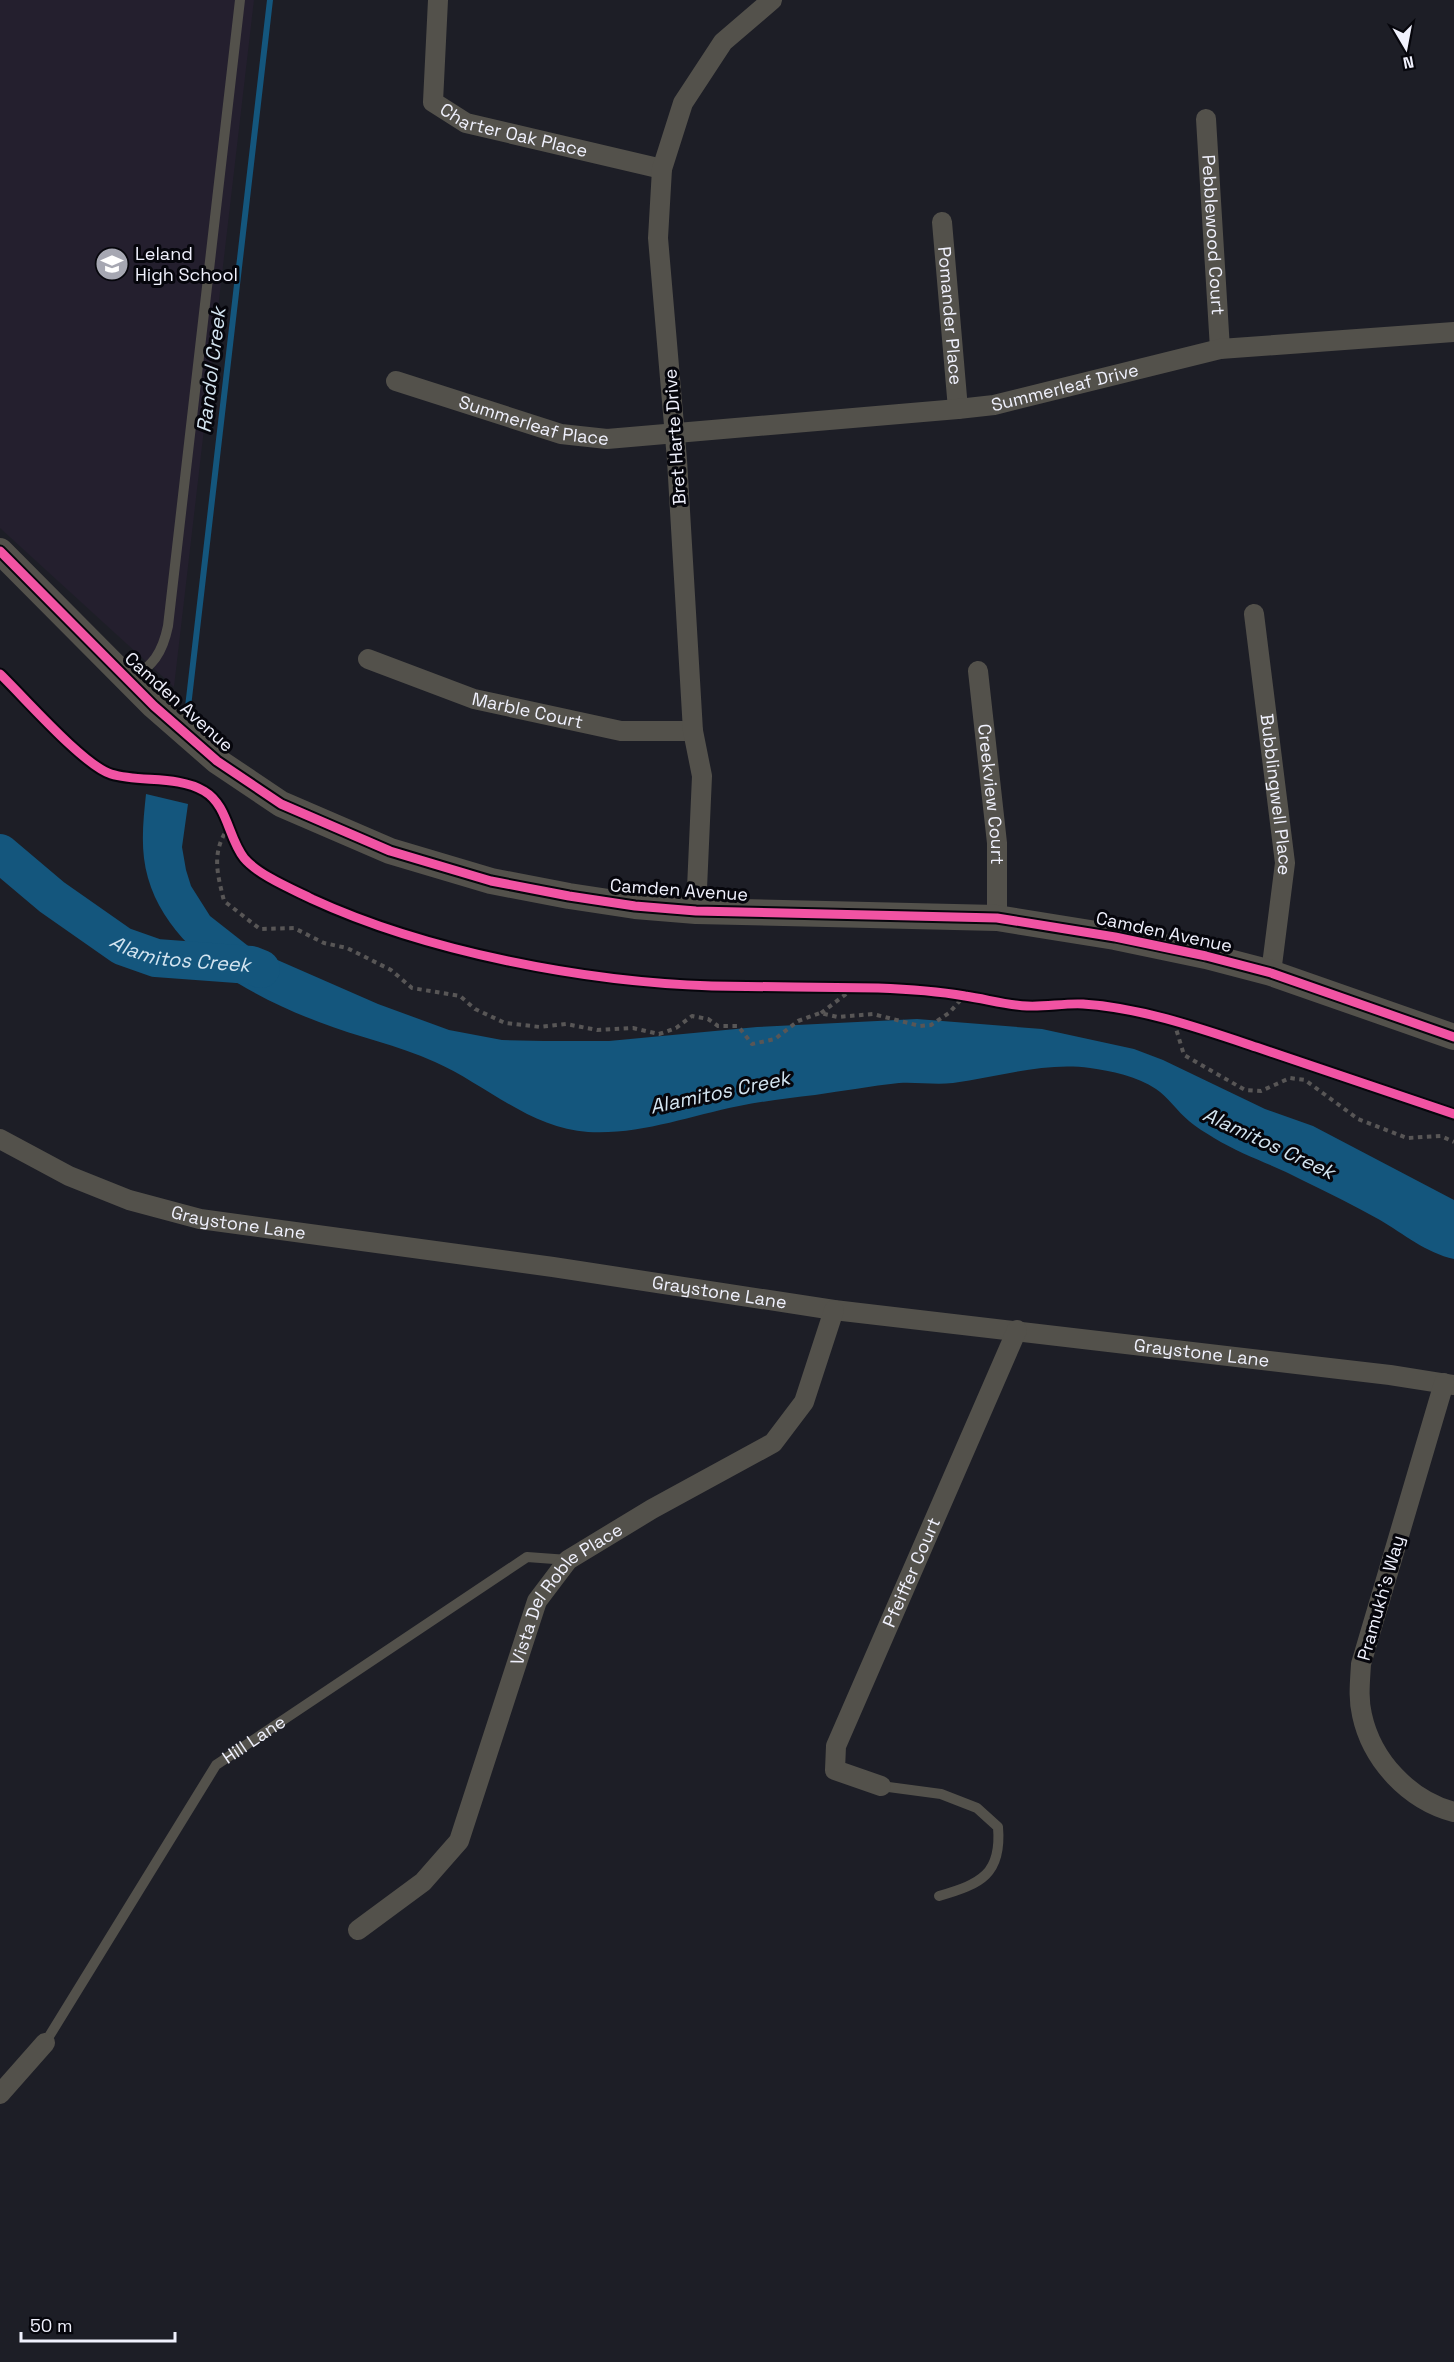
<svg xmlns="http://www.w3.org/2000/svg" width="1454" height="2362" font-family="'Space Grotesk',sans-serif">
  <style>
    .education { fill: #241f2e }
    .water { fill: #14567d }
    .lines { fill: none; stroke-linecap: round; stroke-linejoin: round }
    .stream { stroke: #14567d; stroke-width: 6 }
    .river { stroke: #14567d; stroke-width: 38 }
    .path { stroke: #585656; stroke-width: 4; stroke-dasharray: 4.5 4.5; stroke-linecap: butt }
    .service { stroke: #53514b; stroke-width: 10 }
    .minor { stroke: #53514b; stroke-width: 20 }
    .tertiary { stroke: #53514b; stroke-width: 26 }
    .cycleway-casing { stroke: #06060c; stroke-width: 13 }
    .cycleway { stroke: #f153a3; stroke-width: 9 }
    .labels { text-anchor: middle; stroke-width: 6; stroke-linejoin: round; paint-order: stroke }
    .street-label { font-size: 18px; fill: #f0f1fd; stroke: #06060c }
    .poi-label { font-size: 18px; fill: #f0f1fd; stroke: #06060c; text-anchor: start }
    .water-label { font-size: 20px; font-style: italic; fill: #d4e5f1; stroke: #06060c }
  </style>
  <rect width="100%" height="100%" fill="#1d1e26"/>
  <polygon class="education" points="0,0 254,0 174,687 0,528"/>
  <path class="water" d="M146 794 188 804 182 847 186 870 191 886 210 916 252 949 378 1004 449 1030 502 1040 544 1041H609L757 1027 917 1019 1042 1029 1134 1049 1163 1060 1265 1109 1313 1126 1454 1200V1259C1426 1253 1404 1234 1380 1220 1355 1206 1329 1193 1304 1181 1274 1165 1244 1156 1214 1138 1206 1133 1196 1127 1189 1121 1177 1111 1168 1097 1156 1089 1137 1076 1111 1071 1090 1068 1043 1062 998 1077 953 1083 935 1085 917 1082 899 1083 871 1086 843 1091 815 1095 789 1098 764 1101 739 1106 688 1116 641 1135 588 1132 531 1129 485 1084 435 1062 398 1045 357 1037 319 1022 252 997 169 952 148 878 140 850 143 823 146 794Z"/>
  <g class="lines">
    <polyline class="stream" points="188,707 270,0"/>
    <path class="river" id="s1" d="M0 853 52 897 122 946 156 958 251 965 261 969"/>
    <g class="path">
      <path d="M229 826C211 853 217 872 224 901L260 929 294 928 324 943 347 948 391 970 412 988 460 996 475 1009 505 1023 540 1027 566 1024 597 1030 633 1028 659 1034 676 1028 692 1016 708 1019 718 1026H738L752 1044 775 1039 798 1021 820 1013 838 1017 873 1014 920 1026 931 1025 949 1013 964 996"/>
      <polyline points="821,1013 854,988"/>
      <polyline points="1174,1022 1184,1055 1245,1090 1261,1091 1290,1078 1305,1080 1358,1119 1407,1138 1441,1136 1454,1142"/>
    </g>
    <g class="service">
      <path d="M130 682C153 664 162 655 168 626L240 0"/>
      <path d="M881 1786 941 1794 977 1808 998 1827C1002 1874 981 1884 939 1896"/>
      <path id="s2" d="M45 2043 216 1765 527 1557 568 1560"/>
    </g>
    <g class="minor">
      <path id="s3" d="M438 0 433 102 466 123 662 169"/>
      <path id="s4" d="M1206 119 1220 349"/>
      <path id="s5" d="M942 222 958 409"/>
      <path id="s6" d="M396 381 561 434 607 439 958 409 994 405 1220 349 1454 332"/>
      <path id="s7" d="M1254 614 1285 863 1271 973"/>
      <path id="s8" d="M368 659 474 699 621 731H693"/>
      <path id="s9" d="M978 671 997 843V918"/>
      <polyline points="696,911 702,776 693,731 677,460 658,238 662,169 683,103 723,42 772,0"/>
      <path id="s10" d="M0 1139 69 1176 129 1200 200 1219 553 1267 834 1310 1390 1375 1454 1385"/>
      <path d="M1444 1383 1361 1664C1360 1682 1358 1698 1362 1715 1372 1761 1409 1800 1454 1812"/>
      <path id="s11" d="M881 1786 835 1770 836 1746 1017 1330"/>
      <path id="s12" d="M358 1930 423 1882 459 1841 537 1601 568 1560 652 1509 773 1443 804 1402 834 1310"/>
      <polyline points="0,2094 45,2043"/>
    </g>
    <polyline class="tertiary" points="0,551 154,706 217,761 281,804 390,851 491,881 569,896 635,906 696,911 997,918 1115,937 1206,956 1271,973 1454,1037"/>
    <defs>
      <g id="cycleway">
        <polyline points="0,551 154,706 217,761 281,804 390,851 491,881 569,896 635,906 696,911 997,918 1115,937 1206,956 1271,973 1454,1037"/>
        <path d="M0 674C24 697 83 765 111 774 140 783 177 775 204 791 228 805 228 838 244 858 258 875 292 889 312 899 427 952 585 982 712 986 767 987 823 987 878 988 907 989 936 991 965 996 986 999 1006 1005 1027 1006 1046 1007 1064 1003 1083 1004 1143 1008 1202 1029 1259 1048 1324 1070 1389 1092 1454 1114"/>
      </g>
    </defs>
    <use href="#cycleway" class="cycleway-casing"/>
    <use href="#cycleway" class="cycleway"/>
  </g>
  <defs>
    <symbol id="school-disc" viewBox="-11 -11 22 22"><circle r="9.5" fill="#a6a7b2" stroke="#06060c"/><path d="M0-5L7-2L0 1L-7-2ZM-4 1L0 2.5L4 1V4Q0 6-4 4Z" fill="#fff"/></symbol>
  </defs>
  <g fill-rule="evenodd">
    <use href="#school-disc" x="93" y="245" width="38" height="38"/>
  </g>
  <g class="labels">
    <g class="street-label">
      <text dy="6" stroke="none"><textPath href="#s3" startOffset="189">Charter Oak Place</textPath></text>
      <text dy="6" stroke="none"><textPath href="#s4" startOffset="116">Pebblewood Court</textPath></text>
      <text dy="6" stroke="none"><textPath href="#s5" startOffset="94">Pomander Place</textPath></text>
      <text dy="6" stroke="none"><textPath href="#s6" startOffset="681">Summerleaf Drive</textPath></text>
      <text dy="6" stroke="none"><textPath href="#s6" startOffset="144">Summerleaf Place</textPath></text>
      <text transform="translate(675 437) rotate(-94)" y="6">Bret Harte Drive</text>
      <text transform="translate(179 702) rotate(42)" y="6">Camden Avenue</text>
      <text dy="6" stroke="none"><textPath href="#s8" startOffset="168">Marble Court</textPath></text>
      <text dy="6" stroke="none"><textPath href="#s9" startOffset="124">Creekview Court</textPath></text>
      <text dy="6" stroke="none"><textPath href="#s7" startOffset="182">Bubblingwell Place</textPath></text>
      <text transform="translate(679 890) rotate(4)" y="6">Camden Avenue</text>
      <text transform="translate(1164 932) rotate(12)" y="6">Camden Avenue</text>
      <text dy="6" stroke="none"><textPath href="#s10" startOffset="255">Graystone Lane</textPath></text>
      <text dy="6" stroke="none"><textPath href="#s10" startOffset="741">Graystone Lane</textPath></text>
      <text dy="6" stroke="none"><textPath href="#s10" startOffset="1227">Graystone Lane</textPath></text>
      <text dy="6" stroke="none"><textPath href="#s11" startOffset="262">Pfeiffer Court</textPath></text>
      <text dy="6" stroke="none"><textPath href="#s12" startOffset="411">Vista Del Roble Place</textPath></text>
      <text transform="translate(1381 1598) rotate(-74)" y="6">Pramukh's Way</text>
      <text dy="6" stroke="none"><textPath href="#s2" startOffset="372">Hill Lane</textPath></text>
    </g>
    <g class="poi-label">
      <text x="135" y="260">Leland<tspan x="135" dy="21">High School</tspan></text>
    </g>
    <g class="water-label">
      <text transform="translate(211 370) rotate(-83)" y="7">Randol Creek</text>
      <text dy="7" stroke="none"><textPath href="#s1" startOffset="213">Alamitos Creek</textPath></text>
      <text transform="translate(720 1092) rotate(-12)" y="7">Alamitos Creek</text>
      <text transform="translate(1269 1143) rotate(25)" y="7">Alamitos Creek</text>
    </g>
  </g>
  <g transform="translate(1406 48) rotate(170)" stroke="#06060c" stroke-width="4.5" paint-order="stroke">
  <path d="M0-4.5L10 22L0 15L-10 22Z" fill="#f0f1fd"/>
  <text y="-9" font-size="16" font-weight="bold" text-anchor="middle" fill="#f0f1fd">N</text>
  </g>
  <path d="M21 2332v9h154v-9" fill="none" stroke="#f0f1fd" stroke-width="3"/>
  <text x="30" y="2332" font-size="18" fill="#f0f1fd" stroke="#06060c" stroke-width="4.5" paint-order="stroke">50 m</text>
</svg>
